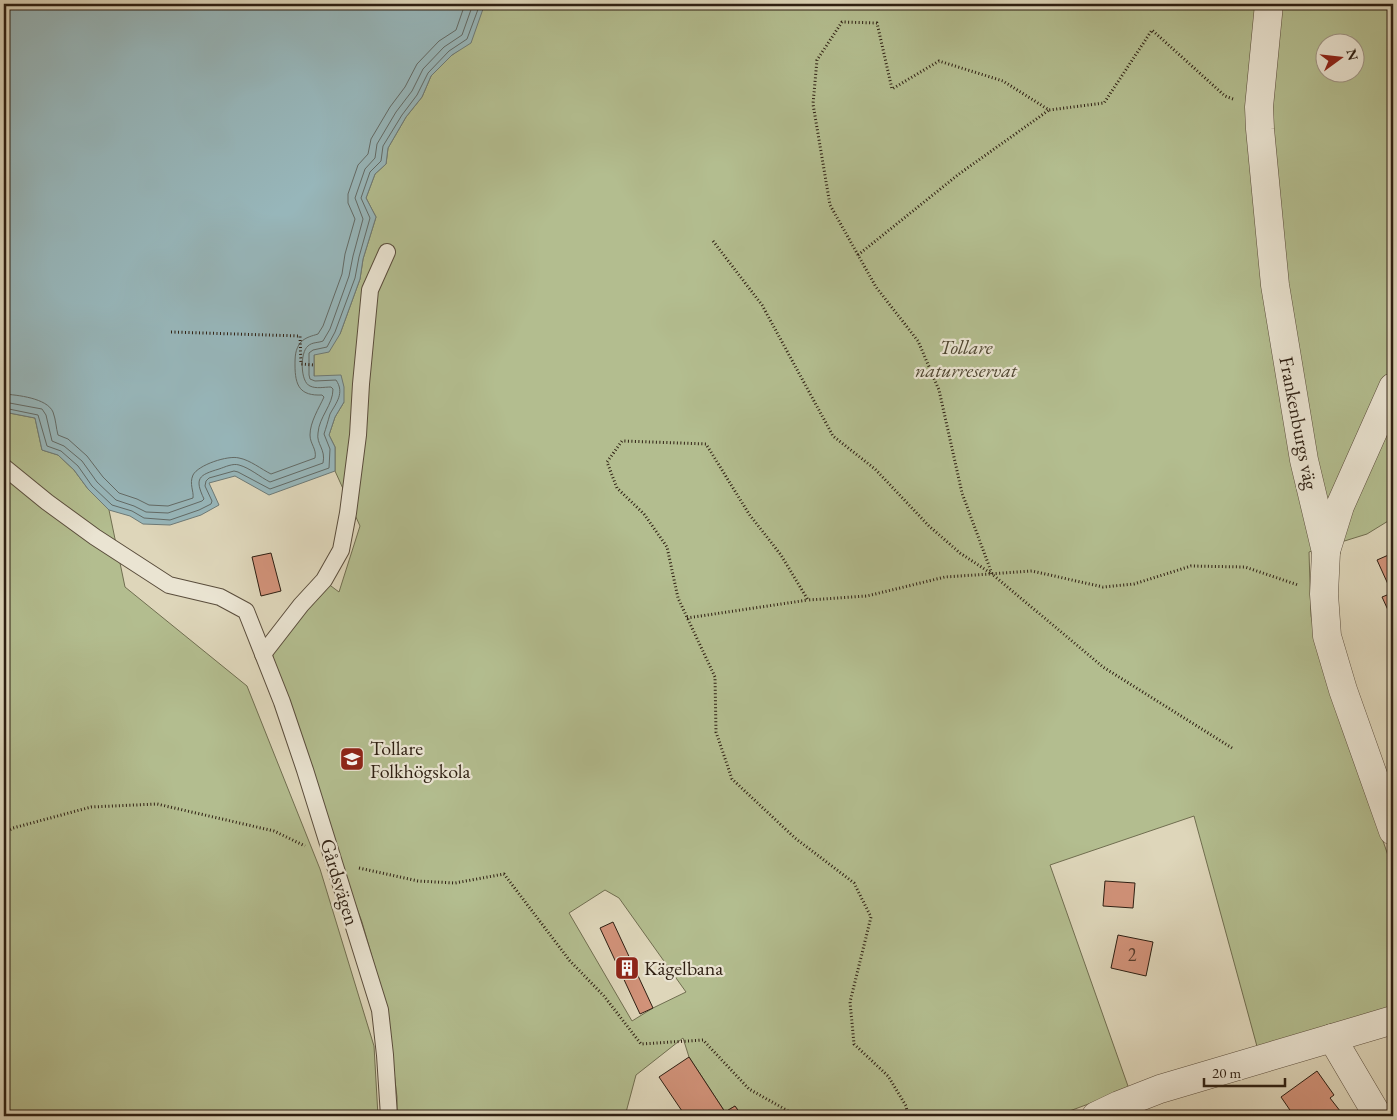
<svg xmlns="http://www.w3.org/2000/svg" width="1397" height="1120" font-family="'EB Garamond',serif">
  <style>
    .green { fill: #b3bd8f; stroke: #706e50; fill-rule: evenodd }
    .water { fill: #97b6ba; stroke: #6d7a77 }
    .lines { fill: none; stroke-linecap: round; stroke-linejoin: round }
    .shore { stroke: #626a66; stroke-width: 1 }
    .building { fill: #d19279; stroke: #2e1f12 }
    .lane-casing { stroke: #5a4d3c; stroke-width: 18 }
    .street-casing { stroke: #5a4d3c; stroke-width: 29 }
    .path { stroke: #2e1f12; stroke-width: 3; stroke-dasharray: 1 2.5; stroke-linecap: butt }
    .lane { stroke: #eae4d2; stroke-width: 16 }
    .street { stroke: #eae4d2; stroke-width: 28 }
    .labels { text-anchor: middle; stroke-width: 4.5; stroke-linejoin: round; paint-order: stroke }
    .number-label { font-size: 18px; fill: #573c2c }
    .park-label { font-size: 20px; font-style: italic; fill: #4f4631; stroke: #eae4d2 }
    .street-label { font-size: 20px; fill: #2e1f12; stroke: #eae4d2 }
    .poi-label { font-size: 20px; fill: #2e1f12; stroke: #eae4d2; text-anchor: start }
  </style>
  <rect width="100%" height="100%" fill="#ded6ba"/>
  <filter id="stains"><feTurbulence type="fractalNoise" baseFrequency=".004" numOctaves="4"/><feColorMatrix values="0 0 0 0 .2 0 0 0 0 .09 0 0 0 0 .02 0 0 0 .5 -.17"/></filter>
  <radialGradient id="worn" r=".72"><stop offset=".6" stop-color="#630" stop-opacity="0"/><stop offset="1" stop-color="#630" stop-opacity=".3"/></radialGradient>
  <g class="green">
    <path d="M482 4H1393V518L1367 534 1309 552 1311 616 1322 663 1393 870V1006L1258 1050 1194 816 1050 865 1129 1089 1056 1116H742L735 1106 725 1112 689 1057 683 1038 636 1075 625 1116H397V1097L386 1006 362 922 346 879 281 685 272 653 327 583 339 592 360 526 335 471V447L329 435 335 417 344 402 314 376V354L340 334 360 279 363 259 376 217 366 198 375 174 386 164 388 148 406 117 422 97 431 76 452 55 459 50ZM1324 42H1354V72H1324ZM605 890 619 898 686 992 653 1008 632 1021 569 913Z"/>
    <polygon points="4,412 35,418 42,450 58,455 74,470 88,489 109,510 125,587 247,686 320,869 374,1046 378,1116 4,1116"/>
  </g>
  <polygon class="water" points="4,4 486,4 483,9 471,43 452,55 431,76 422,97 406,117 388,148 386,164 375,174 366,198 376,217 363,259 360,279 340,334 329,352 314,355 314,376 341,375 344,387 344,402 335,417 329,435 335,447 335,471 269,495 235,476 209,483 219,505 201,515 170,525 143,524 130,516 109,510 88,489 74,470 58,455 42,450 35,418 4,412"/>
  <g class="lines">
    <g class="shore">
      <path d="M4 394C17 395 47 398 53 412 56 420 56 428 58 435L68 439 87 456 103 477 119 493 137 499 149 505 168 506 193 498C194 491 189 484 193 475 198 465 228 455 239 458 250 460 261 469 271 474L315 458C317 449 310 444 310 435 310 422 319 408 324 397L322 395C300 396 295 386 295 365 295 357 295 349 301 342 306 337 312 336 318 334L323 326 342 274 345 254 355 219 348 203V194L358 165 368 154 371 139 390 107 405 87 417 64 439 41 456 30 465 4"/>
      <path d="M4 402 42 409 46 415 52 441 64 446 82 461 97 482 116 500 134 506 146 512 168 513 202 501 204 499C194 478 199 475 219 469 225 467 233 463 239 465 250 468 260 477 270 482L323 463C326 449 316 444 318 433 319 417 333 405 333 389L331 387C324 387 316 389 310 386 300 382 300 352 308 346 312 342 318 343 323 341L330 329 349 276 353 256 363 219 355 198 365 169 375 158 377 144 396 112 412 91 423 69 444 47 462 35 473 4"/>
      <path d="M4 408 38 415 47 446 61 451 78 466 92 486 112 505 132 511 144 518 170 520 199 510 211 504 212 501 205 486 206 481 209 478 234 471 238 472 270 489 329 468 330 449 324 434C326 428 328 421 330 414 336 403 345 393 336 380L315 381 310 379 309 375V353L313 350 327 347 335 332 355 278 359 257 370 218 361 198 370 172 381 161 383 146 402 115 417 95 428 73 449 51 467 39 480 4"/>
    </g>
  </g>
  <g class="building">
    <polygon points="271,553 281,591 261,596 252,557"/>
    <polygon points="1393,553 1393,613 1391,608 1388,610 1382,597 1392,593 1377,560"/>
    <polygon points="1105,881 1135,883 1133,908 1103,906"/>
    <polygon points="613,922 653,1008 640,1014 600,928"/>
    <polygon points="1118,935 1153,942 1146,976 1111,968"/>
    <polygon points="689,1057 725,1112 735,1106 742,1116 675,1116 682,1111 659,1077"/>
    <polygon points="1317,1071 1334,1095 1330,1098 1344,1116 1294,1116 1281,1097"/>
  </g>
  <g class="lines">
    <defs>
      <g id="lane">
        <polyline points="4,467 47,502 95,537 169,585 220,597 246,611 282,702 305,770 380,1010 385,1055 389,1116"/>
        <polyline points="263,654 301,605 324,580 341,550 348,513 358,435 361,384 370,290 387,252"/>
      </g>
      <g id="street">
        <polyline points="1269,4 1259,107 1260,129 1275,285 1304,460 1326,552 1324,594 1327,636 1343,690 1393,831"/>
        <polyline points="1326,551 1340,506 1393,387"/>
        <polyline points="1332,1038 1378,1116"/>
        <polyline points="1096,1116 1119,1105 1160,1089 1393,1020"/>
      </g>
    </defs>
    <use href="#lane" class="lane-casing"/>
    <use href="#street" class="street-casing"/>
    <g class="path">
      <polyline points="713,241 762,305 833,436 875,469 929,526 960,553 992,574"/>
      <polyline points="858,255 959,174 1049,110"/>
      <polyline points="171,332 300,336 301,364 314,365"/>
      <polyline points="687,618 808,600"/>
      <polyline points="1232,748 1103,667 992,574 962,493 939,390 918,341 876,287 830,205 813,104 817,60 842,22 877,23 892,89 939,61 1003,81 1049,110 1104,103 1152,30 1225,96 1233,99"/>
      <polyline points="4,833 13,828 91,807 157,804 274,831 305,846"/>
      <polyline points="359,868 418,881 455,883 504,874 570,961 604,996 641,1044 703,1040 749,1089 797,1116"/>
      <polyline points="908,1116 906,1106 888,1076 854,1044 850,1002 871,917 854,883 795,838 732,779 716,732 715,677 678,598 667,547 644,514 617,488 607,462 622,441 706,444 749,514 781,555 808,600 867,596 945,577 1032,571 1103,587 1134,584 1191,566 1245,567 1298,585"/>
    </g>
    <use href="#lane" class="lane"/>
    <use href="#street" class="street"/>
  </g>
  <defs>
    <symbol id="university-square" viewBox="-11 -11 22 22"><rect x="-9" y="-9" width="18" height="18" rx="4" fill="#8f2418" stroke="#eae4d2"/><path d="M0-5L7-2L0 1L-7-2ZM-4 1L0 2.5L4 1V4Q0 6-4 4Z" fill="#fff"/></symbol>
    <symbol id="building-square" viewBox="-11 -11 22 22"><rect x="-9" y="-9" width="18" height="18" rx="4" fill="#8f2418" stroke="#eae4d2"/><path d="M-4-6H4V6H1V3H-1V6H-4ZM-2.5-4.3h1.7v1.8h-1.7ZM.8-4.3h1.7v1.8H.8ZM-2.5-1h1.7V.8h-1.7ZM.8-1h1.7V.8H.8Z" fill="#fff"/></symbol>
  </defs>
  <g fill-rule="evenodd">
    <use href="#university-square" x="338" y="745" width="28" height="28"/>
    <use href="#building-square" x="613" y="954" width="28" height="28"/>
  </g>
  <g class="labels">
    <g class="number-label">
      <text x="1132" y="961">2</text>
    </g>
    <g class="park-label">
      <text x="966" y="354">Tollare<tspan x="966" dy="23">naturreservat</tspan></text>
    </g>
    <g class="street-label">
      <text transform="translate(1299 423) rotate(79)" y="7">Frankenburgs väg</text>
      <text transform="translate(340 882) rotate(73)" y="7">Gårdsvägen</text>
    </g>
    <g class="poi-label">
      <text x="370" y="755">Tollare<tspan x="370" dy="23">Folkhögskola</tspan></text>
      <text x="644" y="975">Kägelbana</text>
    </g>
  </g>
  <rect width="1397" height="1120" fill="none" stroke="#ded6ba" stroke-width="20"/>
  <rect x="5" y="5" width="1387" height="1110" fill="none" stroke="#2e1f12" stroke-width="2.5"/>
  <rect x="10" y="10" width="1377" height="1100" fill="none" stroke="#2e1f12"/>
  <g transform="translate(1340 58) rotate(75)"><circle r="24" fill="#eae4d2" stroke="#9f9585"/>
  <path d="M0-4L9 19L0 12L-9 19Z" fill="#8f2418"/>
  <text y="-8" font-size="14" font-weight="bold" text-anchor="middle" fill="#2e1f12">N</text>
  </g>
  <path d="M1204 1078v8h81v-8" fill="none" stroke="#2e1f12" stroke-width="2.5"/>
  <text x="1212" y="1078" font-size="15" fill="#2e1f12" stroke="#eae4d2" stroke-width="4" paint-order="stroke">20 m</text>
  <rect width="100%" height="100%" filter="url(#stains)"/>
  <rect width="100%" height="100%" fill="url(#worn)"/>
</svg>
